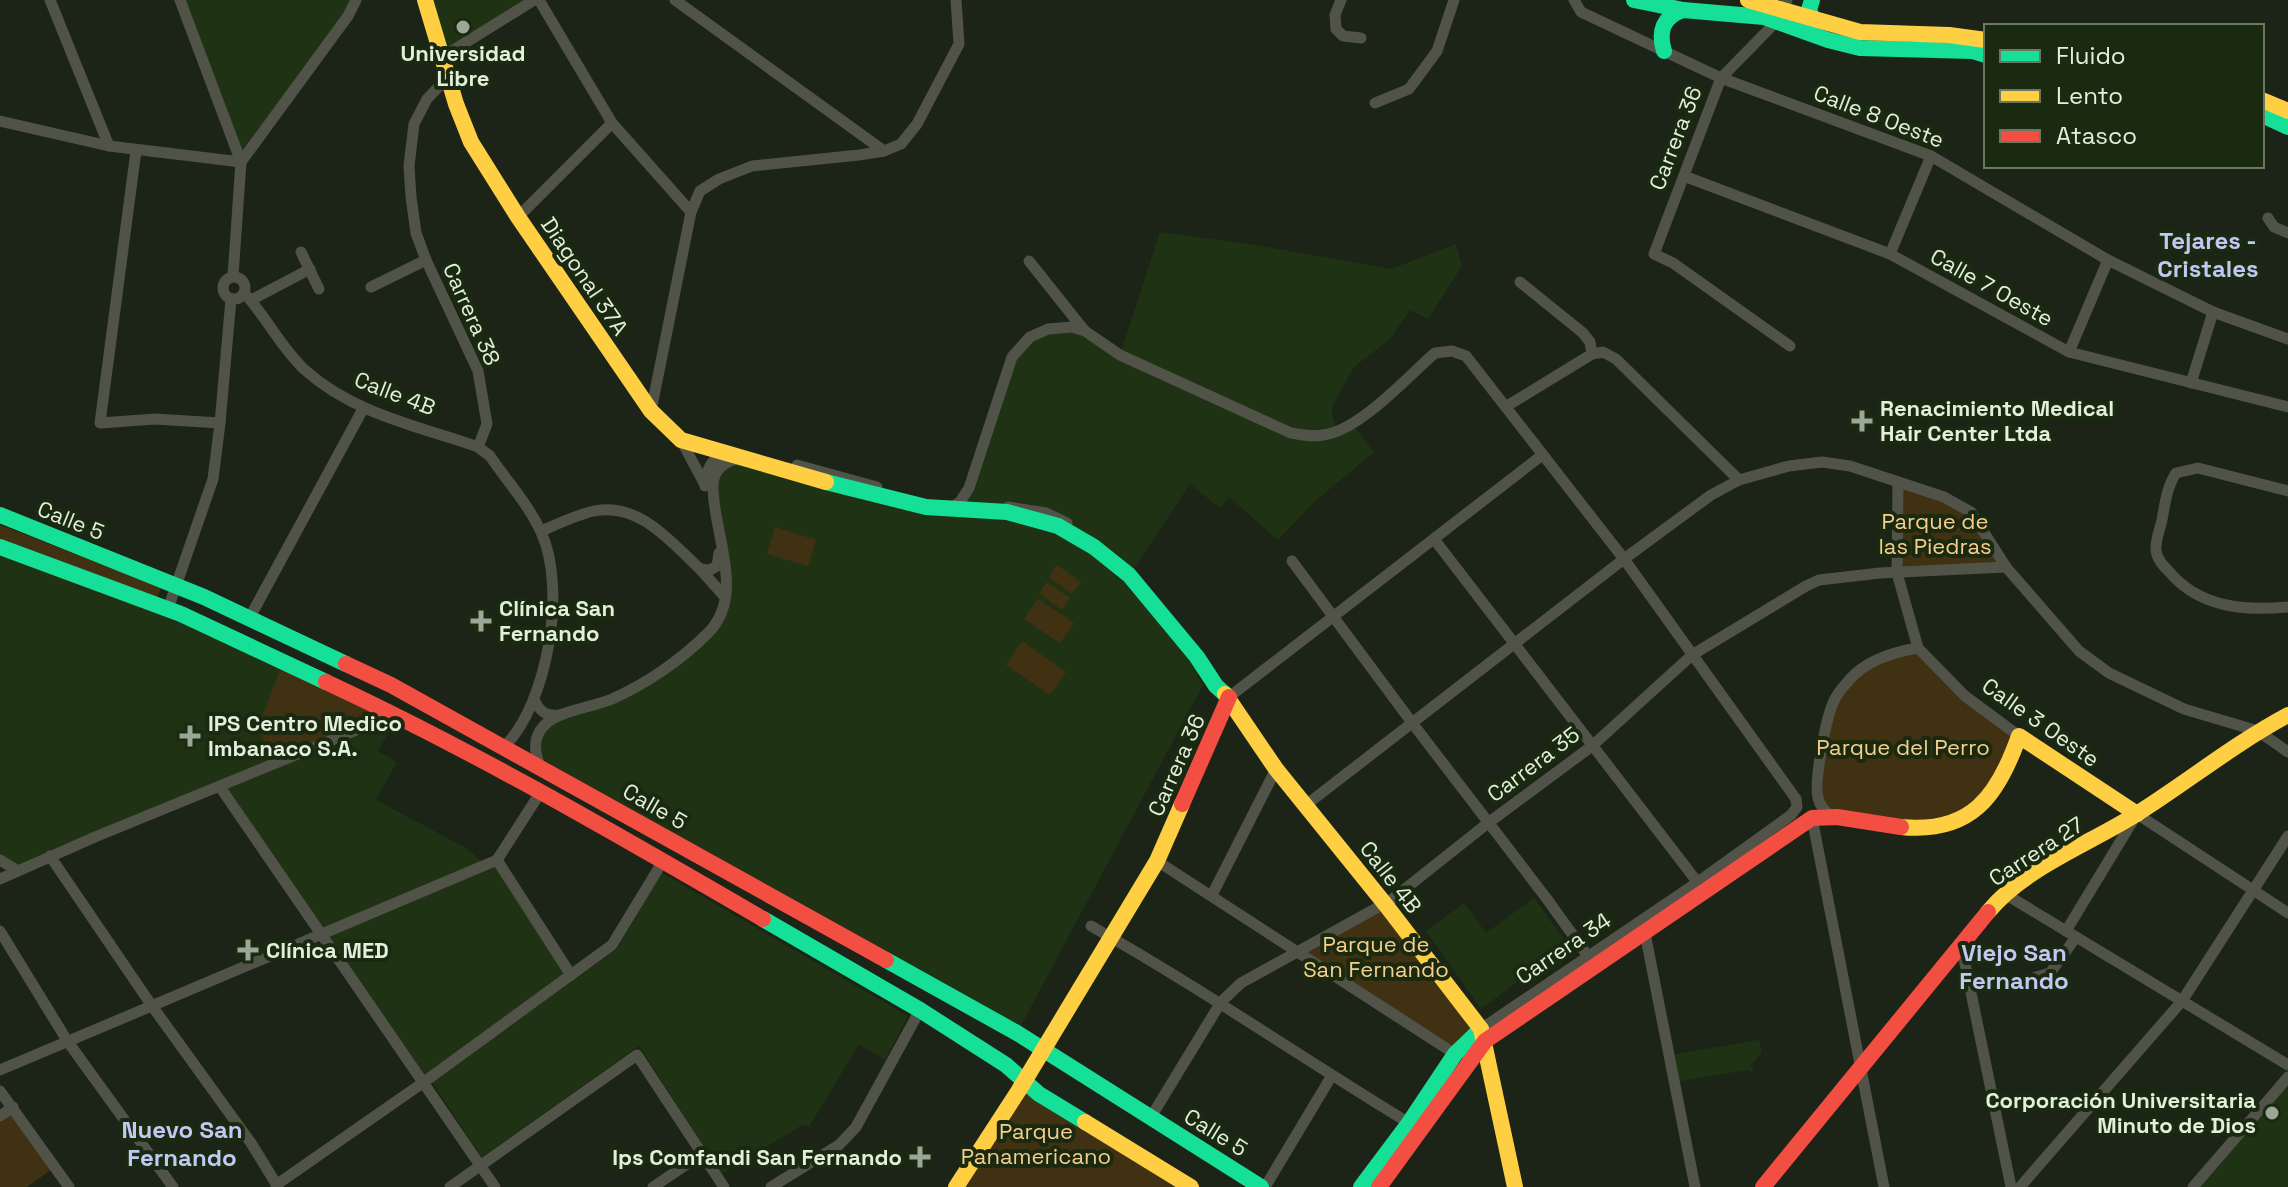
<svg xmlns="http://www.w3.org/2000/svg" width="2288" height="1187" font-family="'Space Grotesk',sans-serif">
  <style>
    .built { fill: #1f3314 }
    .green { fill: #403113 }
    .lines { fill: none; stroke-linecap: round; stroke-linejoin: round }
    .street { stroke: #515248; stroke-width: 11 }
    .fast { stroke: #16e098; stroke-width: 16 }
    .slow { stroke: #ffcf43; stroke-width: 16 }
    .jam { stroke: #f24e42; stroke-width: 16 }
    .poi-dot { fill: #9da797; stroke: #192a10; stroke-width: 3 }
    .labels { text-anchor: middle; stroke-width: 8; stroke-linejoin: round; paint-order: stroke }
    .poi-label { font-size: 22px; font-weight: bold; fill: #e3eedd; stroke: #192a10; text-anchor: start }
    .street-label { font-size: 22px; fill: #e3eedd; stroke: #192a10 }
    .park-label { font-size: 22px; fill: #f8ce8c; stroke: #192a10 }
    .neighbourhood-label { font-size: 24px; font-weight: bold; fill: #c2c8f3; stroke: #192a10 }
  </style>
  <rect width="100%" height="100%" fill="#1b2416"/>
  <g class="built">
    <polygon points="180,0 356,0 241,162"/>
    <polygon points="425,0 534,0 444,56"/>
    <polygon points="1160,232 1256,245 1391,269 1456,244 1462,266 1428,319 1410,310 1390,339 1354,367 1333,404 1332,414 1337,431 1353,425 1374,452 1314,502 1278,540 1229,497 1220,508 1190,484 1130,575 1203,663 1197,676 1203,685 1017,1033 675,842 535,754 548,721 631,689 710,631 726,597 713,484 729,461 926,507 960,502 1006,374 1030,337 1072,327 1120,355"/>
    <polygon points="0,547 181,614 376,722 387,735 378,751 397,762 376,800 468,849 485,865 497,860 571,975 424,1082 220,787 18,871 0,860"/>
    <polygon points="662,873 908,1016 885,1060 859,1044 809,1127 802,1125 722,1174 639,1046 482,1157 432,1082 616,950"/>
    <polygon points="1534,898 1575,954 1533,982 1528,974 1481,1009 1426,931 1464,903 1486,933"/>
    <polygon points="1759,1040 1762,1052 1751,1065 1754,1069 1751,1072 1748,1070 1674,1082 1670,1055"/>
    <polygon points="2288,1077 2288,1187 2193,1187"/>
  </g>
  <g class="green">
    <polygon points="1898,483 1971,512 2006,567 1897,573"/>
    <polygon points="0,525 161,587 157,599 0,539"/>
    <polygon points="775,527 816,540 808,566 767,554"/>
    <polygon points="1057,565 1081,582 1072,594 1049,577"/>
    <polygon points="1047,582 1070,598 1062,610 1039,593"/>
    <polygon points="1038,599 1074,623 1060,643 1024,619"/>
    <polygon points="1022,641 1066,672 1050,695 1006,665"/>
    <polygon points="1918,648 2019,736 1997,790 1940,828 1822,808 1825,728 1852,676"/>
    <polygon points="284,660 390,712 274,764 258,727"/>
    <polygon points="1379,908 1481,1029 1455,1054 1299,953"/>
    <polygon points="1025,1081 1191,1187 956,1187"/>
    <polygon points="13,1107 55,1167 27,1187 0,1187 0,1116"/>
  </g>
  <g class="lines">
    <g class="street">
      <polyline points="50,0 109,146"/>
      <polyline points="180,0 241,162 233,276"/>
      <polyline points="539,0 612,123 691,212"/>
      <polyline points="675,0 884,151"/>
      <polyline points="1341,0 1335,15 1336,29 1343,36 1361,38"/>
      <polyline points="1574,0 1581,12 1721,78 1931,156 2108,260 2213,312 2288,339"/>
      <polyline points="1787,0 1772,26 1721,78 1654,254 1673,263 1790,346"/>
      <polyline points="444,56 534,0"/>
      <polyline points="449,76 427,99 414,124 409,166 411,197 416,233 426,260 478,371 487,424 478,447"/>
      <polyline points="1375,103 1409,89 1437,51 1454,0"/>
      <polyline points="0,121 109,146 241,162"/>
      <polyline points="136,151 100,423 155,419 220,423"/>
      <polyline points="241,162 348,16 356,0"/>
      <polyline points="1684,176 1890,254 2069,352 2288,407"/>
      <polyline points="518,217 612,123"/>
      <polyline points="2268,218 2274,227 2288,233"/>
      <polyline points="301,252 319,289"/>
      <polyline points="1890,254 1931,156"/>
      <polyline points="1029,261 1084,330"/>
      <circle cx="234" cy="288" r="11"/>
      <polyline points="1520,282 1583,333 1590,342 1592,354"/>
      <polyline points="371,287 426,260"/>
      <path d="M244 293C266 316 281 348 305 370 354 414 418 426 478 447L490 456C506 480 529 505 541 532 567 588 548 702 505 746"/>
      <polyline points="251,300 310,269"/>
      <polyline points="2069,352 2108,260"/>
      <polyline points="2191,383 2213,312"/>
      <polyline points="1507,406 1592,354 1603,352 1616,359 1739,480"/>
      <polyline points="651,411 691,212 700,191 719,179 752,166 859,155 884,151 901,144 917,124 959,44 956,0"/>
      <polyline points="681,440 705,485"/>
      <polyline points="797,465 877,487"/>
      <polyline points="1898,483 1897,573 1918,648 1965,696 2019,736"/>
      <path d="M705 486C706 470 711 459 726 451"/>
      <path d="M2288 491 2198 468 2176 473C2167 487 2165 503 2162 520 2160 529 2155 541 2156 550 2157 561 2166 568 2173 576 2203 608 2247 611 2288 607"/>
      <path d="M952 507 960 502 969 488 1012 357 1030 337 1048 329 1072 327 1085 331 1120 355 1291 433C1302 435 1312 437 1323 435 1359 431 1407 377 1435 353L1452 351 1466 356 1624 559 1796 799"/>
      <polyline points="1008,507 1046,513 1067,523"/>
      <path d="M541 531C558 524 576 515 594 511 639 502 670 541 700 569L710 570 717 566 719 553"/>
      <polyline points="1434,539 1705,892"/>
      <polyline points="1292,561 1413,724 1547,899 1595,966"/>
      <polyline points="700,569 725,597"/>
      <polyline points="168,609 213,479 220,423 231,299"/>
      <polyline points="250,617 363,409"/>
      <polyline points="1228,693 1229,697 1541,456"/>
      <path d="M534 699C539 711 546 717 559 715"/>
      <path d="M540 766C533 749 533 734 548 722 563 710 593 707 612 699 646 684 681 660 708 633 747 594 712 531 713 485 713 469 727 460 741 458"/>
      <polyline points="220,787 495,1187"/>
      <polyline points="1306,805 1624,559 1711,495 1739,480 1789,466 1822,462 1850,466 1944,497 1971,512 2006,567 2079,651 2109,673 2184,709 2258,731 2288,752"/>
      <path d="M1833 817C1825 812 1820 807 1818 798 1814 781 1826 715 1835 699 1838 692 1845 685 1850 679 1866 661 1894 652 1918 648"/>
      <polyline points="1812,818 1884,1187"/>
      <polyline points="50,856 152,1006 251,1143 278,1187"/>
      <polyline points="0,860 18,871"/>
      <polyline points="497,860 571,975"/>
      <polyline points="1157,861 1455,1054"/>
      <polyline points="0,879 95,837 376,722 390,712"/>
      <polyline points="2005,894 2288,1065"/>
      <polyline points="1212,895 1276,769"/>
      <path d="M1091 926C1201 988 1305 1060 1414 1126"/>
      <polyline points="0,931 68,1042 173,1187"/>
      <polyline points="2066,931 2137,814 2288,913"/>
      <polyline points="1645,933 1695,1187"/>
      <polyline points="1961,944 2011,1187"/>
      <polyline points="2036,977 2050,973 2076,937"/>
      <polyline points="1481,1029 1698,882 1791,815 1797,807 1796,799"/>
      <polyline points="0,1070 497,860 540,793"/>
      <polyline points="0,1091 69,1187"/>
      <polyline points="0,1116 13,1107"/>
      <polyline points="1151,1117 1221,1002 1241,983 1391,900 1488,823 1592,746 1692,655 1806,586 1819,580 1880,573 2006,567"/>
      <polyline points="276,1185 424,1082 612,945 663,861"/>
      <polyline points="450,1187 637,1055 724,1187"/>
      <polyline points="653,1187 702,1154"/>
      <polyline points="771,1187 839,1145 856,1127 920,1010"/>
      <polyline points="1265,1187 1331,1077"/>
      <polyline points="2020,1187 2182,1001 2288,836"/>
      <polyline points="2193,1187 2288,1077"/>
    </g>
    <g class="fast">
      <polyline points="1634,0 1683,10 1764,17 1828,40 1860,48 1973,51 1986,55"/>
      <polyline points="1812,0 1809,10 1813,20"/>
      <path d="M1664 51C1658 31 1663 17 1683 10"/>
      <polyline points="2262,115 2288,127"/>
      <polyline points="826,482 926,507 1007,512 1058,526 1094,547 1129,575 1197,657 1216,686 1225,694"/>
      <polyline points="0,515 204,597 346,664"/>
      <polyline points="0,547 181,614 326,682"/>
      <polyline points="763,919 920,1010 1006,1065 1039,1094 1085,1122"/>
      <polyline points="886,960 1017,1033 1261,1187"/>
      <polyline points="1361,1187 1409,1123 1455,1054 1481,1029"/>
    </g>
    <g class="slow">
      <polyline points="425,0 456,104 471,142 518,217 651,411 681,440 826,482"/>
      <polyline points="1748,0 1860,32 1949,35 1986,40"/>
      <polyline points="2262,100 2288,111"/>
      <polyline points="1225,694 1276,769 1385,904 1481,1029 1515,1187"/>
      <path d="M1901 827C1971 834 1998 796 2019 736L2137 814"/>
      <path d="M1988 912C2024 868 2087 845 2135 815 2186 783 2234 744 2288 715"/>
      <polyline points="1085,1122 1191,1187"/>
      <polyline points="956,1187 1019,1090 1157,861 1182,804"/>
    </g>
    <g class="jam">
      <polyline points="346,664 391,685 886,960"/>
      <path d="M326 682C476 752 620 836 763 919"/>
      <polyline points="1182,804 1229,697"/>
      <polyline points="1379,1187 1485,1041 1812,818 1837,817 1901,827"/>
      <polyline points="1763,1187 1988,912"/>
    </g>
  </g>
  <g class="poi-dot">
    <circle cx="463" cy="27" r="8"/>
    <path d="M1858 409h8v8h8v8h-8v8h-8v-8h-8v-8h8z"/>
    <path d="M477 609h8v8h8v8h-8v8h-8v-8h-8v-8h8z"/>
    <path d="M186 724h8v8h8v8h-8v8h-8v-8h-8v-8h8z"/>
    <path d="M244 938h8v8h8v8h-8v8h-8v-8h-8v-8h8z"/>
    <circle cx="2272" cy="1113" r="8"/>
    <path d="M916 1145h8v8h8v8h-8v8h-8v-8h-8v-8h8z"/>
  </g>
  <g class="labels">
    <g class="poi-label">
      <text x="463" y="61" text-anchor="middle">Universidad<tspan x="463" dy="25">Libre</tspan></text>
      <text x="1880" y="416">Renacimiento Medical<tspan x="1880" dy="25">Hair Center Ltda</tspan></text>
      <text x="499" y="616">Clínica San<tspan x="499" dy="25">Fernando</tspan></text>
      <text x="208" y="731">IPS Centro Medico<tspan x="208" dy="25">Imbanaco S.A.</tspan></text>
      <text x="266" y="958">Clínica MED</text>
      <text x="2256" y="1108" text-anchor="end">Corporación Universitaria<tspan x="2256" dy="25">Minuto de Dios</tspan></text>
      <text x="902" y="1165" text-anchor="end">Ips Comfandi San Fernando</text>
    </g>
    <g class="street-label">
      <text transform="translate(1879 116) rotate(21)" y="8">Calle 8 Oeste</text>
      <text transform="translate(1675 138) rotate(-69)" y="8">Carrera 36</text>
      <text transform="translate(585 276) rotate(56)" y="8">Diagonal 37A</text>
      <text transform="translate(1992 287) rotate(29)" y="8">Calle 7 Oeste</text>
      <text transform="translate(472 314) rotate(66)" y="8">Carrera 38</text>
      <text transform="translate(395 393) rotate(21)" y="8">Calle 4B</text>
      <text transform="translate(71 520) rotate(22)" y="8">Calle 5</text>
      <text transform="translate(2041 722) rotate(35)" y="8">Calle 3 Oeste</text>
      <text transform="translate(1533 764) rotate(-37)" y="8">Carrera 35</text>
      <text transform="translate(1176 765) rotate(-66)" y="8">Carrera 36</text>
      <text transform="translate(655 806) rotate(30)" y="8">Calle 5</text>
      <text transform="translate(2036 851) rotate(-33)" y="8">Carrera 27</text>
      <text transform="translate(1391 877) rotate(52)" y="8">Calle 4B</text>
      <text transform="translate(1563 948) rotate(-34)" y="8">Carrera 34</text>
      <text transform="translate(1216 1132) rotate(32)" y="8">Calle 5</text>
    </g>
    <g class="park-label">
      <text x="1935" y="529">Parque de<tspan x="1935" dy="25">las Piedras</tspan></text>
      <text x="1903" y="755">Parque del Perro</text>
      <text x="1376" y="952">Parque de<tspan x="1376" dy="25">San Fernando</tspan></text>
      <text x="1036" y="1139">Parque<tspan x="1036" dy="25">Panamericano</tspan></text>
    </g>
    <g class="neighbourhood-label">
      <text x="2208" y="249">Tejares -<tspan x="2208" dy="28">Cristales</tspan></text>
      <text x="2014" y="961">Viejo San<tspan x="2014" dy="28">Fernando</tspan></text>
      <text x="182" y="1138">Nuevo San<tspan x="182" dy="28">Fernando</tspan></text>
    </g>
  </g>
  <rect x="1984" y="24" width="280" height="144" fill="#192a10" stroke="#6a7862" stroke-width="2"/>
  <rect x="2000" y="50" width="40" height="12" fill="#16e098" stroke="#6a7862" stroke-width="2"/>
  <text x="2056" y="64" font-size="24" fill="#e3eedd">Fluido</text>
  <rect x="2000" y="90" width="40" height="12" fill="#ffcf43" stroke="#6a7862" stroke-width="2"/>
  <text x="2056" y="104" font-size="24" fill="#e3eedd">Lento</text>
  <rect x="2000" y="130" width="40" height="12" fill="#f24e42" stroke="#6a7862" stroke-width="2"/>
  <text x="2056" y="144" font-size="24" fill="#e3eedd">Atasco</text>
</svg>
